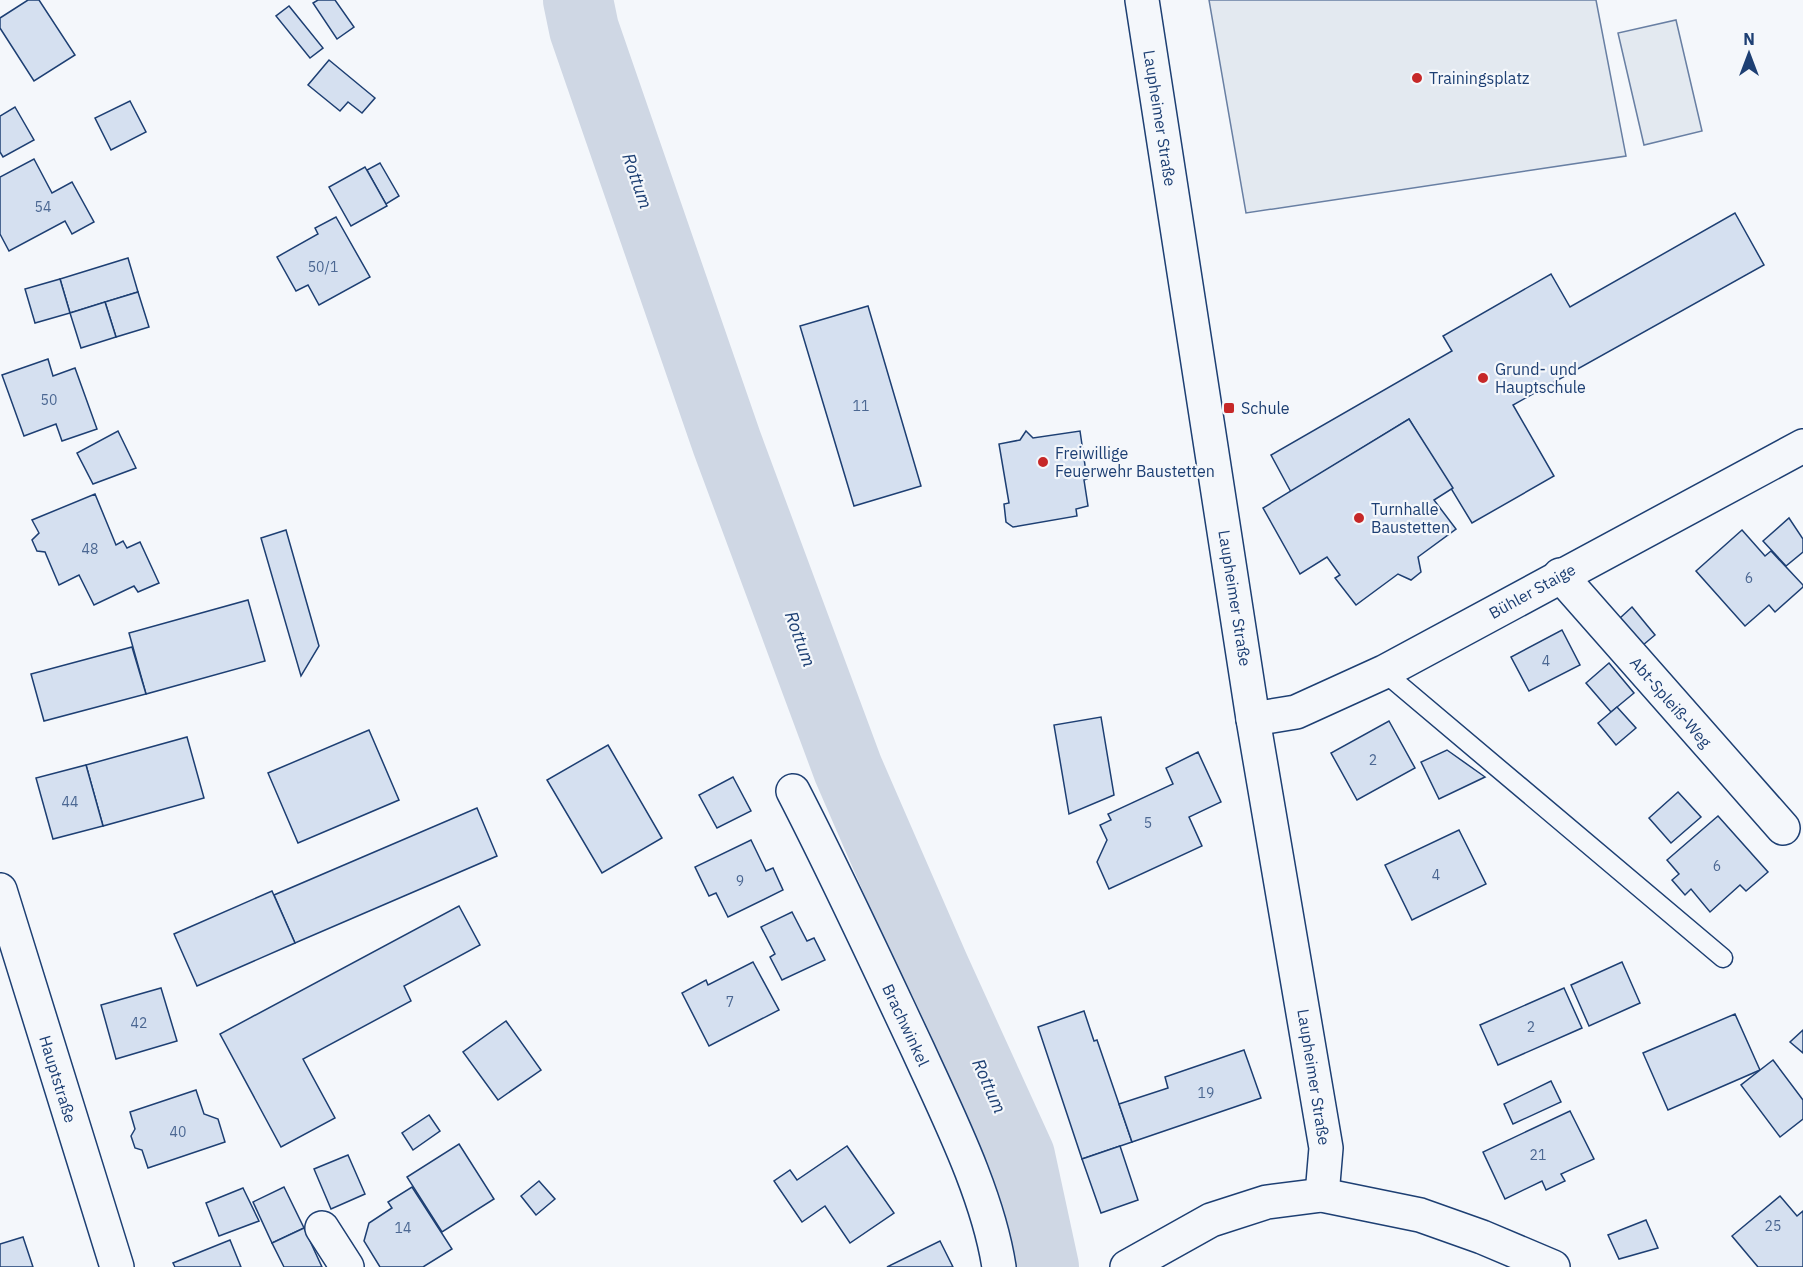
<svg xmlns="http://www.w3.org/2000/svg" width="1803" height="1267" font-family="'IBM Plex Sans',sans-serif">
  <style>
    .green { fill: #e3e9f0; stroke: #687fa3; stroke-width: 1.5 }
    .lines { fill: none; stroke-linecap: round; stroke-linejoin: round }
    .river { stroke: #cfd7e4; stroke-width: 70 }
    .building { fill: #d5e0f0; stroke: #1d3f73; stroke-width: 1.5 }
    .service-casing { stroke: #1d3f73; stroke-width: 21 }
    .minor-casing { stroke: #1d3f73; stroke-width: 36 }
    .tertiary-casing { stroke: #1d3f73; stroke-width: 36 }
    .secondary-casing { stroke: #1d3f73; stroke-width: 36 }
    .service { stroke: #f4f7fb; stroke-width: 18 }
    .minor { stroke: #f4f7fb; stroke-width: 33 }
    .tertiary { stroke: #f4f7fb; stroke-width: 33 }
    .secondary { stroke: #f4f7fb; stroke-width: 33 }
    .poi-dot { fill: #c62828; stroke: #f4f7fb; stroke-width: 2 }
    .labels { text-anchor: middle; stroke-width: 4.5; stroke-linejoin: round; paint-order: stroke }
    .number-label { font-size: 14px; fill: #4b6792 }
    .poi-label { font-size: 16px; fill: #1d3f73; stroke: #f4f7fb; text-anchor: start }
    .street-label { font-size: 16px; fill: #1d3f73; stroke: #f4f7fb }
    .water-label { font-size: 18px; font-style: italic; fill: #1d3f73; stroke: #f4f7fb }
  </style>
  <rect width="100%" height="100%" fill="#f4f7fb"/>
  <g class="green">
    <polygon points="1209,0 1596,0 1626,156 1246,213"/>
    <polygon points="1676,20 1702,131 1644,145 1618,33"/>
  </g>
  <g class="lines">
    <polyline class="river" points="578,0 584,29 727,443 848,769 934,967 1020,1156 1044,1267"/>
  </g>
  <g class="building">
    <polygon points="28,0 39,0 75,55 34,81 0,28 0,18"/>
    <polygon points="318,0 335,0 354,27 337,39 313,3"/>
    <polygon points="289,6 323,48 310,58 276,16"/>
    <polygon points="329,60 375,98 362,113 348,102 340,111 308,85"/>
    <polygon points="130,101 146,132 111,150 95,118"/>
    <polygon points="15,107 34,140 3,157 0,152 0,116"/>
    <polygon points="34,159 52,193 72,182 94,222 72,234 65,221 9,251 0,234 0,177"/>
    <polygon points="380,163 399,196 386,204 367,170"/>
    <polygon points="365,167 387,206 351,226 329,187"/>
    <polygon points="1735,213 1764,265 1513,405 1554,476 1472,523 1409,419 1291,492 1271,455 1452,351 1443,336 1551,274 1570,307"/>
    <polygon points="336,217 370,277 319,305 308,285 296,291 277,257 318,234 315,228"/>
    <polygon points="128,258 138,292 70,313 60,279"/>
    <polygon points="60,279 70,313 35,323 25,289"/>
    <polygon points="138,292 149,327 116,337 105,302"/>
    <polygon points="105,302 116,337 81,348 70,313"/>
    <polygon points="868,306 921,486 854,506 800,326"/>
    <polygon points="48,359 53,376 75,368 97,429 62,441 56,424 24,436 2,375"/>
    <polygon points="1409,419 1453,488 1434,500 1456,529 1418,557 1421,572 1411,580 1398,574 1356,605 1335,578 1340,575 1327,557 1300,574 1263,508"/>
    <polygon points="118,431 136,468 93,484 77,453"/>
    <polygon points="1026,431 1033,438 1080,431 1087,479 1084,480 1088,506 1076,509 1077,516 1013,527 1006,522 1004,504 1009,503 999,444 1020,440"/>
    <polygon points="95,494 116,545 123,541 127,548 140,542 159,583 138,592 134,586 94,605 79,575 59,585 45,552 37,551 32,540 39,533 32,520"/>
    <polygon points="1789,518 1803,539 1803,552 1786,566 1763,541"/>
    <polygon points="286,530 319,646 301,676 261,538"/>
    <polygon points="1742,530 1765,556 1771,551 1803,585 1803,587 1775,612 1769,605 1745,626 1696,571"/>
    <polygon points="248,600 265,661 146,694 129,633"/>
    <polygon points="1632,607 1655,635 1643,645 1620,618"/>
    <polygon points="1562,630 1580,665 1529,691 1511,657"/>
    <polygon points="132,647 146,694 44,721 31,674"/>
    <polygon points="1609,663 1634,693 1611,712 1586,683"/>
    <polygon points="1617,707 1636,728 1616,745 1598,723"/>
    <polygon points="1101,717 1114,795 1069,814 1054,725"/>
    <polygon points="1389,721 1415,768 1357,800 1331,753"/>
    <polygon points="369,730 399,800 298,843 268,773"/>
    <polygon points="187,737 204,798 103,826 86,765"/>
    <polygon points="608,745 662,838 602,873 547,780"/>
    <polygon points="1447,750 1485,777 1439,799 1421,762"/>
    <polygon points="1198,752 1221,802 1189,817 1202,846 1109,889 1097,862 1107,840 1100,825 1111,820 1108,814 1173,784 1166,768"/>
    <polygon points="86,765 103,826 53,839 36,778"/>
    <polygon points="733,777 751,811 717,828 699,795"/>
    <polygon points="1678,792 1701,817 1671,843 1649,818"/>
    <polygon points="477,808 497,856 295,943 274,895"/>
    <polygon points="1718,816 1768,872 1746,891 1740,885 1710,912 1691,889 1685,895 1672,880 1679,874 1667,860"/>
    <polygon points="1459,830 1486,884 1412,920 1385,865"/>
    <polygon points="751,840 766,871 773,868 783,890 728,917 716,893 709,896 695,867"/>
    <polygon points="272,891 295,943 197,986 174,934"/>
    <polygon points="459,906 480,945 404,986 411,1001 303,1059 335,1118 281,1147 220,1034"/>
    <polygon points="792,912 807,941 814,938 825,960 782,980 770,957 775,954 761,927"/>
    <polygon points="753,962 779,1010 709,1046 682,993 706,980 708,985"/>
    <polygon points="1622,962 1640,1003 1589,1026 1571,985"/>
    <polygon points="161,988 177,1041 116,1059 101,1005"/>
    <polygon points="1564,988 1582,1028 1498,1065 1480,1025"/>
    <polygon points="1084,1011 1094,1041 1097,1040 1132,1142 1082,1159 1038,1027"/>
    <polygon points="1735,1014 1760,1070 1668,1110 1643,1053"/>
    <polygon points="506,1021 541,1070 498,1100 463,1052"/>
    <polygon points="1803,1030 1803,1053 1790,1042"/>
    <polygon points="1244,1050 1261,1098 1132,1142 1119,1104 1168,1088 1165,1077"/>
    <polygon points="1773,1060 1803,1100 1803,1119 1780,1137 1741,1085"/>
    <polygon points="1551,1081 1561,1102 1513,1124 1504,1104"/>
    <polygon points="196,1090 204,1114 218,1119 225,1142 148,1168 142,1150 135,1148 131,1136 135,1129 130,1112"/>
    <polygon points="1570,1111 1594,1159 1561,1174 1565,1181 1546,1190 1542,1181 1505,1199 1483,1152"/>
    <polygon points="429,1115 440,1131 413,1150 402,1133"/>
    <polygon points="459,1144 494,1199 442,1232 407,1177"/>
    <polygon points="847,1146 894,1213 850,1243 825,1206 802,1222 774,1181 790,1170 797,1180"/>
    <polygon points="1120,1146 1138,1200 1101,1213 1082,1159"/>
    <polygon points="348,1155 365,1194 331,1209 314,1169"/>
    <polygon points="539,1181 555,1199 536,1215 521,1196"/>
    <polygon points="284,1187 304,1228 272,1243 253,1202"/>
    <polygon points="412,1187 452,1249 423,1267 380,1267 364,1241 369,1223 392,1208 388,1202"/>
    <polygon points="243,1188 259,1221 219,1236 206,1203"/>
    <polygon points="1780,1196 1797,1216 1803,1211 1803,1267 1758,1267 1732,1236"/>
    <polygon points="1646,1220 1658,1248 1619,1259 1608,1235"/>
    <polygon points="304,1228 322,1267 284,1267 272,1243"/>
    <polygon points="23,1237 33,1267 0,1267 0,1244"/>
    <polygon points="230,1240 241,1267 175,1267 173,1263"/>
    <polygon points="940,1241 953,1267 887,1267"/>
  </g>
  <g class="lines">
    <defs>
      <polyline id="service" points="1384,672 1723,958"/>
      <g id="minor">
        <polyline points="1560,575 1783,828"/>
        <polyline points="1253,719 1296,712 1384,672 1803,446"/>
        <path d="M793 791C837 876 877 963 918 1050 948 1116 988 1195 999 1267"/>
        <polyline points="322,1228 347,1267"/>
        <polyline points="1127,1267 1211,1220 1267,1202 1322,1195 1420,1215 1482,1237 1553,1267"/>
      </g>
      <polyline id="tertiary" points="1142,0 1253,719 1326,1148 1322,1195"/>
      <polyline id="secondary" points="0,890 117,1267"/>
    </defs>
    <use href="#service" class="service-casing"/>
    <use href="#minor" class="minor-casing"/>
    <use href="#tertiary" class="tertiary-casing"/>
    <use href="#secondary" class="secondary-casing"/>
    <use href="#service" class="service"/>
    <use href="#minor" class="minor"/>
    <use href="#tertiary" class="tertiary"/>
    <use href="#secondary" class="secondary"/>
  </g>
  <g class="poi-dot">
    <circle cx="1417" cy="78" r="6"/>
    <circle cx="1483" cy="378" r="6"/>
    <rect x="1223" y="402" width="12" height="12" rx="3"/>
    <circle cx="1043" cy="462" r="6"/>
    <circle cx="1359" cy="518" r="6"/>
  </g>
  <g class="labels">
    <g class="number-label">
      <text x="43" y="212">54</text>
      <text x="323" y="272">50/1</text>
      <text x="49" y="405">50</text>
      <text x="861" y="411">11</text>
      <text x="90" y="554">48</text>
      <text x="1749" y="583">6</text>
      <text x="1546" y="666">4</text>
      <text x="1373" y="765">2</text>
      <text x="70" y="807">44</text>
      <text x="1148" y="828">5</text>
      <text x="1717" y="871">6</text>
      <text x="1436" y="880">4</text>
      <text x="740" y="886">9</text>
      <text x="730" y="1007">7</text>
      <text x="139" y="1028">42</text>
      <text x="1531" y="1032">2</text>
      <text x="1206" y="1098">19</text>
      <text x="178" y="1137">40</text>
      <text x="1538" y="1160">21</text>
      <text x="1773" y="1231">25</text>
      <text x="403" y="1233">14</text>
    </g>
    <g class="poi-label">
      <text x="1429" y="84">Trainingsplatz</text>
      <text x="1495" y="375">Grund- und<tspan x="1495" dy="18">Hauptschule</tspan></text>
      <text x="1241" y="414">Schule</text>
      <text x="1055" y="459">Freiwillige<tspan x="1055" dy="18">Feuerwehr Baustetten</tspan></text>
      <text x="1371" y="515">Turnhalle<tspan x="1371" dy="18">Baustetten</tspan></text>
    </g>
    <g class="street-label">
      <text transform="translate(1160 118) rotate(81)" y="6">Laupheimer Straße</text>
      <text transform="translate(1532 591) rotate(-29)" y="6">Bühler Staige</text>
      <text transform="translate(1235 598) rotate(81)" y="6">Laupheimer Straße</text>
      <text transform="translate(1671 702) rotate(49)" y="6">Abt-Spleiß-Weg</text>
      <text transform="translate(906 1025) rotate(65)" y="6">Brachwinkel</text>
      <text transform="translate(1314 1077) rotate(81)" y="6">Laupheimer Straße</text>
      <text transform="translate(58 1079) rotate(73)" y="6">Hauptstraße</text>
    </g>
    <g class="water-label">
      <text transform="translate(637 181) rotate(71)" y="6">Rottum</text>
      <text transform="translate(800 639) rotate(70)" y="6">Rottum</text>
      <text transform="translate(989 1086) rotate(66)" y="6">Rottum</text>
    </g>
  </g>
  <g transform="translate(1749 54)" stroke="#f4f7fb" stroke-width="4.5" paint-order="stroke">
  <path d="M0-4.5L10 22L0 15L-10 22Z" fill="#1d3f73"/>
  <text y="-9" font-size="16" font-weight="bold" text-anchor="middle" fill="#1d3f73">N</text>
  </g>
</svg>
